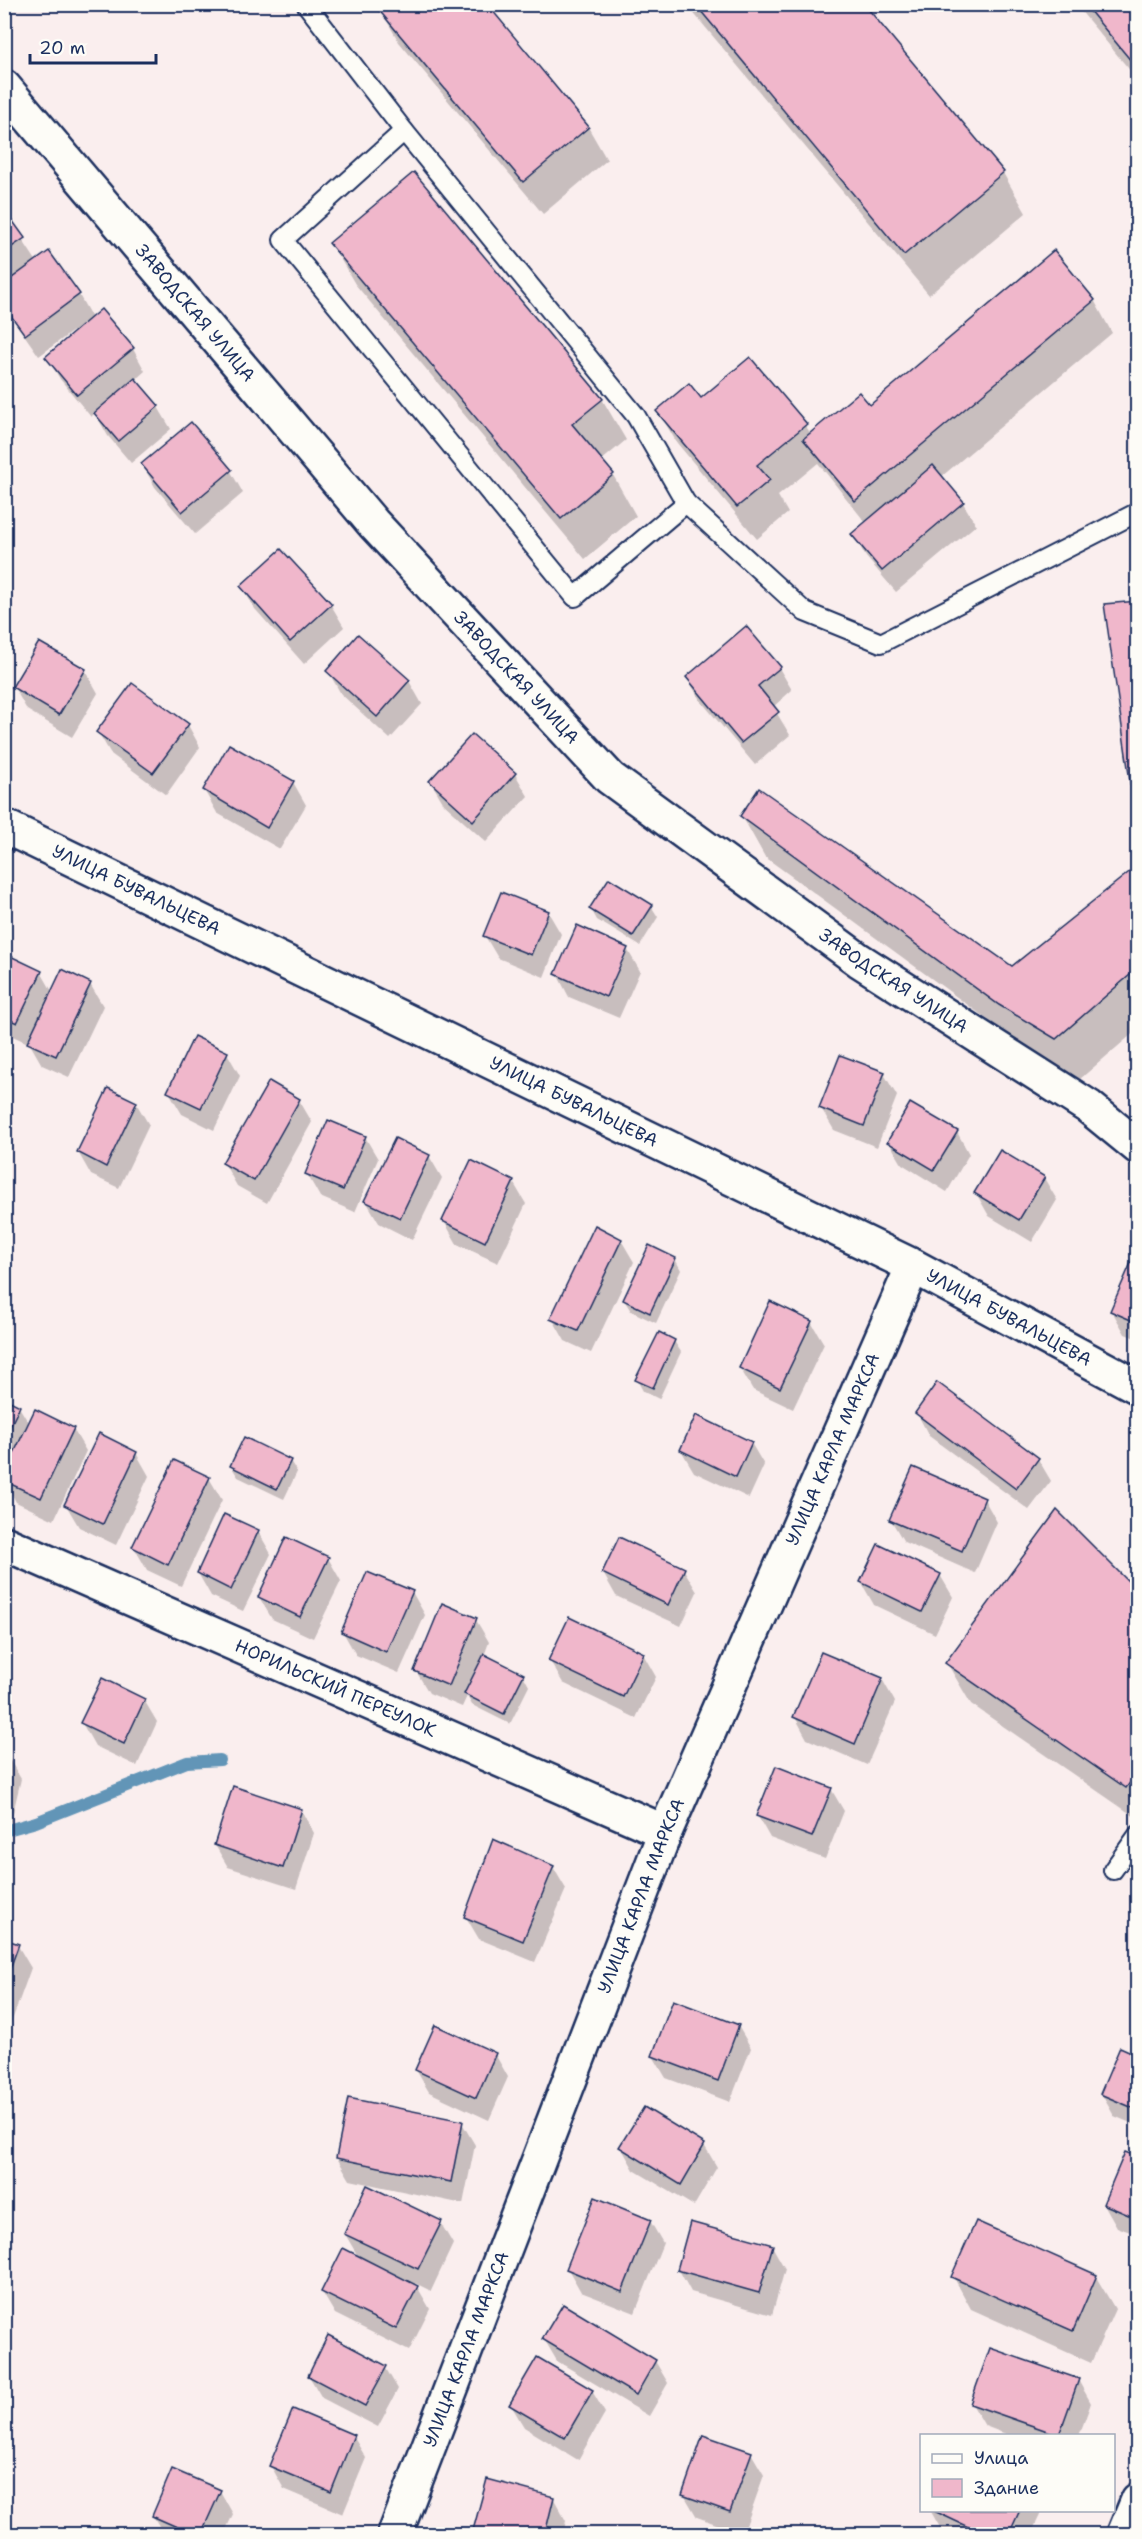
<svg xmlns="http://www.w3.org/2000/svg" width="1142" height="2539" font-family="'Shantell Sans',sans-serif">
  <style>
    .shadow { fill: #0003 }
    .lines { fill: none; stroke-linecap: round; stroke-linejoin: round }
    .stream { stroke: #6295b7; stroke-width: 12 }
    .building { fill: #f0b7cb; stroke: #1b2f5e; stroke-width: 1.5 }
    .service-casing { stroke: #1b2f5e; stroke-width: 22 }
    .minor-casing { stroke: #1b2f5e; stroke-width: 38 }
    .tertiary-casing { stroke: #1b2f5e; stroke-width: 38 }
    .secondary-casing { stroke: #1b2f5e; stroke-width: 38 }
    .service { stroke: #fdfcf7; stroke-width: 18 }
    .minor { stroke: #fdfcf7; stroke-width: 33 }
    .tertiary { stroke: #fdfcf7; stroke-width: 33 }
    .secondary { stroke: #fdfcf7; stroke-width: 33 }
    .labels { text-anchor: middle; stroke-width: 4.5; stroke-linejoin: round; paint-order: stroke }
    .street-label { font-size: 18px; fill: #1b2f5e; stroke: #fdfcf7 }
  </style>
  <rect width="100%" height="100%" fill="#faeeee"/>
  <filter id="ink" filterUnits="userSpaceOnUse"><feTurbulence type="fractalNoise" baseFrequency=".0167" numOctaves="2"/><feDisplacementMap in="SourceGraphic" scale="12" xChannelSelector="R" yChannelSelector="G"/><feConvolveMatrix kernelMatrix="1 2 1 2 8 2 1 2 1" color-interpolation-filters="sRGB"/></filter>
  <g filter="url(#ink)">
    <g class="shadow">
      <polygon points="686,4 862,4 1003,173 1026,213 929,295"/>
      <polygon points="1075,4 1138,4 1138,80"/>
      <polygon points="380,9 588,127 607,160 543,214 399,42"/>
      <polygon points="4,212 37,262 48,254 79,295 92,318 133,349 145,371 135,380 158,407 171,429 131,463 108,436 95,413 91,417 60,379 47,357 75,333 73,331 39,356 4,306"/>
      <polygon points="331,243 602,399 626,440 601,461 613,475 636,516 585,559 355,284"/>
      <polygon points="1094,300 1112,333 941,477 963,503 976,525 896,592 866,557 853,534 866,523 818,463 778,496 788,513 757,539 677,443 658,411 701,401 805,425 811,434"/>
      <polygon points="142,464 230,470 243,493 195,534 155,487"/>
      <polygon points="242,587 331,605 344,627 304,664 255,609"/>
      <polygon points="358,636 409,681 422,704 390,739 341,694 328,671"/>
      <polygon points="779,668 792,690 773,707 790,735 755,765 700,700 687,677"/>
      <polygon points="85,670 98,693 72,737 27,710 14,687"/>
      <polygon points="188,725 200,747 166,795 111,754 98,732"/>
      <polygon points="515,774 528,796 486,842 444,804 431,782"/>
      <polygon points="293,782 306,805 280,849 217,813 204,790"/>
      <polygon points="742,816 1012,968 1138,867 1138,1029 1080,1079 1024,1046 765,857"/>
      <polygon points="651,906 658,917 640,946 597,920 591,909"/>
      <polygon points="548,912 561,934 544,977 498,958 485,936"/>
      <polygon points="627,949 640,971 619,1018 569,997 557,974"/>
      <polygon points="4,955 41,972 53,993 90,984 103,1006 69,1077 42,1065 30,1044 4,1032"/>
      <polygon points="227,1053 240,1076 214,1130 182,1114 169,1092"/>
      <polygon points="884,1074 897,1096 877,1147 834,1130 821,1108"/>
      <polygon points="299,1100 312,1122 267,1203 237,1186 224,1163"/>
      <polygon points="136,1103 149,1125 119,1188 91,1175 78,1152"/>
      <polygon points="957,1132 969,1154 947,1192 902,1164 889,1142"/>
      <polygon points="365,1137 378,1159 355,1212 320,1197 307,1174"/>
      <polygon points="429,1156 442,1178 412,1240 379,1223 366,1201"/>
      <polygon points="1044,1178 1057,1200 1032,1242 989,1216 976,1193"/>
      <polygon points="513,1182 526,1204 498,1263 457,1244 444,1221"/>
      <polygon points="621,1240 634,1262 591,1353 565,1341 552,1318"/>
      <polygon points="675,1259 681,1270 656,1323 631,1311 624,1300"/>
      <polygon points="1138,1260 1138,1339 1125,1334 1112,1311"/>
      <polygon points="811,1322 824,1344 793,1409 753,1390 740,1368"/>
      <polygon points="674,1341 681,1352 659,1399 643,1391 637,1380"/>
      <polygon points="4,1400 19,1407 30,1425 73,1429 86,1451 54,1520 16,1502 6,1484 4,1487"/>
      <polygon points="917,1413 1038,1459 1051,1481 1029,1510 929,1436"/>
      <polygon points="751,1443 764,1465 749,1498 694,1472 681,1450"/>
      <polygon points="136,1453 149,1476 116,1545 79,1527 66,1505"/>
      <polygon points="290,1461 297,1472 284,1499 238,1477 231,1466"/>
      <polygon points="209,1478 222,1500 181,1586 147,1570 134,1547"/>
      <polygon points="984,1499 997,1522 975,1573 904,1542 891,1520"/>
      <polygon points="258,1531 271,1554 243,1611 211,1596 198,1573"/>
      <polygon points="328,1558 341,1581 313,1638 272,1619 259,1597"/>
      <polygon points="684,1570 697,1592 681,1626 616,1596 603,1573"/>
      <polygon points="940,1575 953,1597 935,1634 874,1605 861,1582"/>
      <polygon points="412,1592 425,1615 399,1673 356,1655 343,1632"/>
      <polygon points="1138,1593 1138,1819 971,1704 947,1663"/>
      <polygon points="442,1605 476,1620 489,1642 484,1656 523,1675 529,1686 510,1724 472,1705 467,1696 462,1707 429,1693 416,1671"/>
      <polygon points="643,1654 656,1677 636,1718 563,1683 550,1661"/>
      <polygon points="882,1679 895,1702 867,1765 807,1739 795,1717"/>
      <polygon points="144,1700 157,1722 137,1766 95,1746 82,1723"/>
      <polygon points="4,1756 8,1757 21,1779 8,1834 4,1833"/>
      <polygon points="831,1789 844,1811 825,1859 770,1838 757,1815"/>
      <polygon points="301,1810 314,1833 296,1889 228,1867 215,1845"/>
      <polygon points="553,1867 566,1889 535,1962 479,1939 466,1917"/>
      <polygon points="4,1941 18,1946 31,1968 10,2026 4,2024"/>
      <polygon points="738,2026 751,2048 730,2102 666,2078 653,2056"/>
      <polygon points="495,2054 508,2077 489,2120 429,2092 416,2070"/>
      <polygon points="1138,2057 1138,2126 1114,2116 1101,2093"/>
      <polygon points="462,2123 475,2145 463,2204 350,2180 337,2158"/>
      <polygon points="704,2145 717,2167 694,2206 634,2170 621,2147"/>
      <polygon points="1138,2159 1138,2235 1117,2227 1104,2204"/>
      <polygon points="650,2221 663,2243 635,2313 581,2292 568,2269"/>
      <polygon points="440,2222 453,2244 431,2291 415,2283 430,2309 409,2351 335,2314 322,2292 359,2258 345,2234"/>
      <polygon points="772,2246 785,2269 772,2315 691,2292 679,2270"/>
      <polygon points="953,2276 1096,2277 1115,2309 1091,2363 971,2309"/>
      <polygon points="544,2339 655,2361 668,2383 649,2416 557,2361"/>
      <polygon points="385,2367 398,2389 378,2427 322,2398 309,2376"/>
      <polygon points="1078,2380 1091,2403 1079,2436 1011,2436 985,2426 972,2404"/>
      <polygon points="592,2391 605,2413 578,2460 524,2427 511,2405"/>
      <polygon points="353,2436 366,2458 343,2514 284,2489 271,2466"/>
      <polygon points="751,2453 764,2475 743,2534 697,2517 684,2495"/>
      <polygon points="488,2481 554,2499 566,2521 563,2534 474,2534"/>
      <polygon points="220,2491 233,2514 224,2534 164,2534 153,2516"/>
      <polygon points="930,2510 1040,2510 1041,2513 1031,2534 950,2534 942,2531"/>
    </g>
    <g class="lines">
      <polyline class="stream" points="4,1831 36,1822 187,1762 220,1760"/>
    </g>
    <g class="building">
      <polygon points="384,4 487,4 589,127 523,182 378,9"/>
      <polygon points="695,4 864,4 1004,172 904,255"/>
      <polygon points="1084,4 1138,4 1138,68 1137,68"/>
      <polygon points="414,172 603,399 572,424 614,474 561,519 329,243"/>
      <polygon points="4,209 25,238 4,252"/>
      <polygon points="1054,250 1095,300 855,501 803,439 859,392 870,405"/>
      <polygon points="49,251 80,294 25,335 4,306 4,284"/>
      <polygon points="101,309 134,348 77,395 45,357"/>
      <polygon points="750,357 807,424 757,465 770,480 737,507 656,411 689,383 701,398"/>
      <polygon points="135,378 159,406 118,441 94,413"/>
      <polygon points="191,422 232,470 182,512 141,464"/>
      <polygon points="933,465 964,502 882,571 851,534"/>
      <polygon points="281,549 332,604 290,642 240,586"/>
      <polygon points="1138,601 1138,836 1104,604"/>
      <polygon points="746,626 781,667 758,686 779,712 741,743 686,677"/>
      <polygon points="358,634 410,680 377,717 326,671"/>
      <polygon points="39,642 86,669 59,715 12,687"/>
      <polygon points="132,683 189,724 153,773 96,732"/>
      <polygon points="472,734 516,773 473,821 429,781"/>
      <polygon points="229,744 294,781 267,828 203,790"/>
      <polygon points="759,788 1012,966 1138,865 1138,968 1056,1039 999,1005 740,816"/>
      <polygon points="609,878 653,905 633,936 589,909"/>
      <polygon points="501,892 549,911 531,955 483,936"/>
      <polygon points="577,925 628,948 606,997 555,974"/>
      <polygon points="4,953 42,971 17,1023 4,1017"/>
      <polygon points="62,969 91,983 56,1056 27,1043"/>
      <polygon points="194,1036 228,1052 201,1108 167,1092"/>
      <polygon points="840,1055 885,1072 864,1126 819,1108"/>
      <polygon points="269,1081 300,1099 254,1181 222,1163"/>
      <polygon points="108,1088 137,1102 106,1167 77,1152"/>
      <polygon points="910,1103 958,1131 934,1170 887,1142"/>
      <polygon points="328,1120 366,1136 343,1190 305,1174"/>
      <polygon points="395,1138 430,1155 400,1218 364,1201"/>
      <polygon points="1000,1150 1045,1177 1019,1220 974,1193"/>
      <polygon points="471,1160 514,1181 485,1242 442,1221"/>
      <polygon points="595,1225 622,1239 578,1331 550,1319"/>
      <polygon points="649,1245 676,1258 650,1313 623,1300"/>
      <polygon points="1134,1256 1138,1258 1138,1323 1110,1311"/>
      <polygon points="770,1301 812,1321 780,1388 739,1368"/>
      <polygon points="659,1332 675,1340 653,1388 635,1380"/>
      <polygon points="937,1382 1039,1458 1016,1489 915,1413"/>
      <polygon points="4,1398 20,1406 4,1439"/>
      <polygon points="35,1409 74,1428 41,1498 4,1481 4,1474"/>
      <polygon points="696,1415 752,1442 736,1477 680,1450"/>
      <polygon points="99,1433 137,1452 103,1524 64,1505"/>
      <polygon points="244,1437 291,1460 277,1489 230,1466"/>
      <polygon points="174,1460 210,1477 168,1565 132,1547"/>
      <polygon points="913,1467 985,1498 962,1551 889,1520"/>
      <polygon points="1057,1510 1138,1591 1138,1772 1126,1788 945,1663"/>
      <polygon points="224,1514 259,1530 231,1590 197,1573"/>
      <polygon points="286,1537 329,1557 300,1617 258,1597"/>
      <polygon points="619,1537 685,1568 668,1605 602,1573"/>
      <polygon points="878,1544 941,1574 922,1612 860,1582"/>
      <polygon points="367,1572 413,1591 386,1652 341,1632"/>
      <polygon points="442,1603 477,1618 449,1686 414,1671"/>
      <polygon points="569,1617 644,1653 623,1697 548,1661"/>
      <polygon points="821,1652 883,1678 855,1744 793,1717"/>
      <polygon points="484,1654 524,1674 504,1714 464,1694"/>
      <polygon points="102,1678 145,1699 124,1744 80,1723"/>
      <polygon points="776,1766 832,1788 812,1837 756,1816"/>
      <polygon points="233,1786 302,1809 283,1868 214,1845"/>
      <polygon points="493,1839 554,1866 523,1941 464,1917"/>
      <polygon points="4,1939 19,1944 4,1985"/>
      <polygon points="673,2000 739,2025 718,2081 652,2056"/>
      <polygon points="435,2025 496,2053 476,2098 415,2070"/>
      <polygon points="1120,2047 1138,2055 1138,2110 1100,2094"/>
      <polygon points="348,2098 463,2121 451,2182 336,2158"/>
      <polygon points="644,2107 705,2144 681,2185 619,2147"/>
      <polygon points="1125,2152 1138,2157 1138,2219 1103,2204"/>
      <polygon points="367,2185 442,2221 418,2269 344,2234"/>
      <polygon points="595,2197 651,2220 622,2292 566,2269"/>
      <polygon points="976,2221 1097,2275 1073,2331 951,2277"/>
      <polygon points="690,2222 773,2245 759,2293 677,2270"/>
      <polygon points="343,2248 418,2286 396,2329 321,2292"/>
      <polygon points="563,2304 656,2360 636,2395 542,2339"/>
      <polygon points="328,2335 387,2366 365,2406 308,2376"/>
      <polygon points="990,2348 1079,2379 1059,2435 970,2404"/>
      <polygon points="537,2357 593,2390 565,2438 509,2405"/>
      <polygon points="293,2409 354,2435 331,2492 269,2466"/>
      <polygon points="703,2435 752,2452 730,2512 682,2495"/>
      <polygon points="172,2469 221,2490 201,2534 193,2534 152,2516"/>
      <polygon points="487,2479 554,2497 545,2534 472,2534"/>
      <polygon points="932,2510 1020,2510 1009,2534 983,2534"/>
    </g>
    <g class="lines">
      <defs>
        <g id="service">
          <polyline points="306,4 404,131 636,416 686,503"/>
          <polyline points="404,131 283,240 575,597 686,503 805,612 881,643 1138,512"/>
          <polyline points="1113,1870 1138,1835"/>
        </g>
        <g id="minor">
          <path id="s1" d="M4 87 373 523 610 778 859 960 1089 1107 1138 1147"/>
          <path id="s2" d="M4 1543 665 1832"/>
          <polyline points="1124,2534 1138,2500"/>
        </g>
        <g id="tertiary">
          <path id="s3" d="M4 826 913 1266"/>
        </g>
        <g id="secondary">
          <path id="s4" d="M395 2534 665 1832 913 1266 1138 1387"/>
        </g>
      </defs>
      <use href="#service" class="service-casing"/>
      <use href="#minor" class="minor-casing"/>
      <use href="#tertiary" class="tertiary-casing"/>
      <use href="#secondary" class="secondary-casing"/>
      <use href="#service" class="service"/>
      <use href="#minor" class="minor"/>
      <use href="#tertiary" class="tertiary"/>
      <use href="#secondary" class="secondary"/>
    </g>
  </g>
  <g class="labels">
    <g class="street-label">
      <text dy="6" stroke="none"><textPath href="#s1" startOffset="296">ЗАВОДСКАЯ УЛИЦА</textPath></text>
      <text dy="6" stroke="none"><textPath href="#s1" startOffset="782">ЗАВОДСКАЯ УЛИЦА</textPath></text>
      <text dy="6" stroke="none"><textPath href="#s3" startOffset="147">УЛИЦА БУВАЛЬЦЕВА</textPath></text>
      <text dy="6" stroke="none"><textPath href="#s1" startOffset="1268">ЗАВОДСКАЯ УЛИЦА</textPath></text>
      <text dy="6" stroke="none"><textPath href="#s3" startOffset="633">УЛИЦА БУВАЛЬЦЕВА</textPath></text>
      <text dy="6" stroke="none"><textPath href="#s4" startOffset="1479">УЛИЦА БУВАЛЬЦЕВА</textPath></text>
      <text dy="6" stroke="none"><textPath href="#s4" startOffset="1170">УЛИЦА КАРЛА МАРКСА</textPath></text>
      <text dy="6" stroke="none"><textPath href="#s2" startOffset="362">НОРИЛЬСКИЙ ПЕРЕУЛОК</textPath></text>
      <text dy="6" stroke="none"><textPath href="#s4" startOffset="684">УЛИЦА КАРЛА МАРКСА</textPath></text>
      <text dy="6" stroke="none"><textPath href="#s4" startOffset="198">УЛИЦА КАРЛА МАРКСА</textPath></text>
    </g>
  </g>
  <rect width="1142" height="2539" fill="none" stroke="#fdfcf7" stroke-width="24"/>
  <rect x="12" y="12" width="1118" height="2515" fill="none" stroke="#1b2f5e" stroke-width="2" filter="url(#ink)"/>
  <rect x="920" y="2434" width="195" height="78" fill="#fdfcf7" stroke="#a3aaba" stroke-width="1.5"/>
  <rect x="932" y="2454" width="30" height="9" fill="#fdfcf7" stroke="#a3aaba" stroke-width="1.5"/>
  <text x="974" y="2464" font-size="18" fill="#1b2f5e">Улица</text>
  <rect x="932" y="2479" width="30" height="18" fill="#f0b7cb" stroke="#a3aaba" stroke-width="1.5"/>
  <text x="974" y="2494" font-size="18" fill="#1b2f5e">Здание</text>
  <path d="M30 54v9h126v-9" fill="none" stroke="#1b2f5e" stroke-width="3"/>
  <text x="39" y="54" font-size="18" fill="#1b2f5e" stroke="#fdfcf7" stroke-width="4.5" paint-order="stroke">20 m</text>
</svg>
